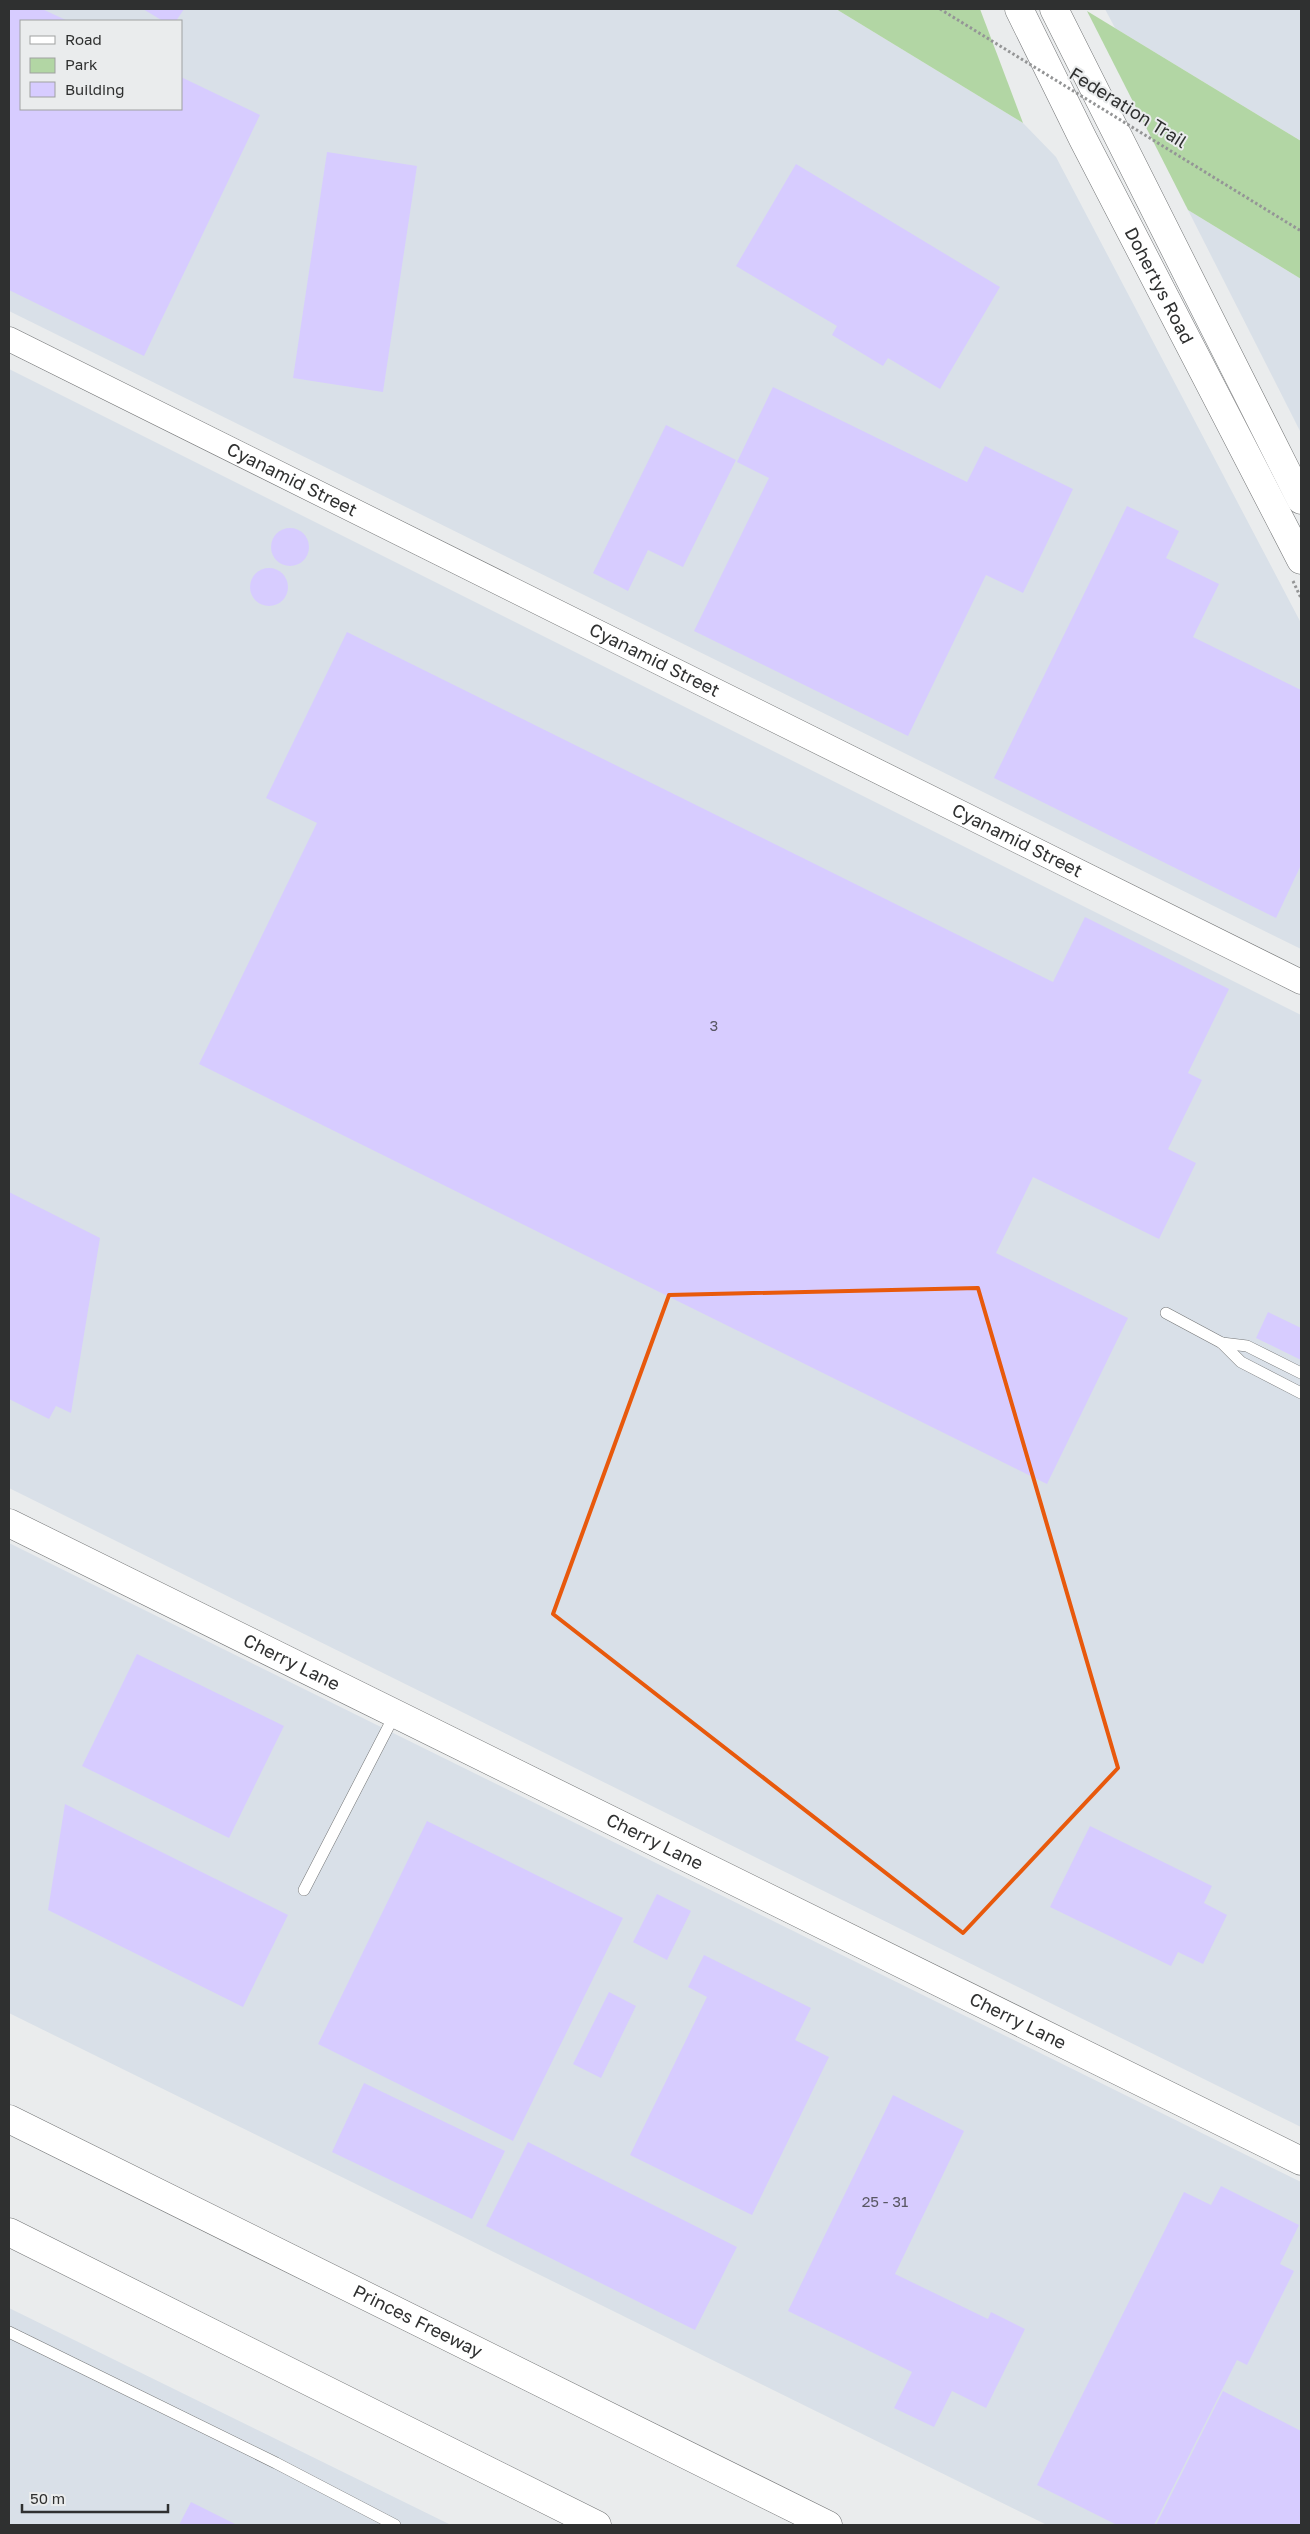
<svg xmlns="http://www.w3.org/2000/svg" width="1310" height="2534" font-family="'Golos Text',sans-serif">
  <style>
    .built { fill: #d9e0e8; fill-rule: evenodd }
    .green { fill: #b2d6a4 }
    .building { fill: #d7ccff }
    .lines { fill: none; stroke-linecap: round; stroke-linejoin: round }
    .lane-casing { stroke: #737576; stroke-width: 12 }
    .street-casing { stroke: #737576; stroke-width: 25 }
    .secondary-casing { stroke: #737576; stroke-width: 29 }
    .primary-casing { stroke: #737576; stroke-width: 29 }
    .highway-casing { stroke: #737576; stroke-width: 29 }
    .path { stroke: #949596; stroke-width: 3; stroke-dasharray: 2.5 2.5; stroke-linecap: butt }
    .lane { stroke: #fff; stroke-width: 11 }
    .street { stroke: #fff; stroke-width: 24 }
    .secondary { stroke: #fff; stroke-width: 28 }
    .primary { stroke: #fff; stroke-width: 28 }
    .highway { stroke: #fff; stroke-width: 28 }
    .path-bridge { stroke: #949596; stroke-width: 3; stroke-dasharray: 2.5 2.5; stroke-linecap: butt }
    .marked { fill: none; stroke: #e8590c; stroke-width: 4; stroke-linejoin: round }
    .labels { text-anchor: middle; stroke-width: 4; stroke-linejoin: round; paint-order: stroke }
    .number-label { font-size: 15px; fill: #595764 }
    .street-label { font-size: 18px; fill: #2f3030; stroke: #eaeced }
  </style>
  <rect width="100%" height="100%" fill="#eaeced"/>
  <g class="built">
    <path d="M9 9H836L1023 123 1056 157 1301 623V949L9 311ZM21 21H181V109H21Z"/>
    <polygon points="1105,9 1301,9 1301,141 1115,28"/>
    <polygon points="1188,210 1301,279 1301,433"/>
    <polygon points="9,369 1301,1015 1301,2127 9,1488"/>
    <polygon points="9,1543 1301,2182 1301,2525 1047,2525 9,2013"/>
    <polygon points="9,2308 451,2525 9,2525"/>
  </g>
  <g class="green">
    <polygon points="836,9 980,9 1023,123"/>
    <polygon points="1087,11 1301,141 1301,279 1188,210"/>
  </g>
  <g class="building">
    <polygon points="9,9 42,9 68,21 21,21 21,109 181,109 181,77 260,115 144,356 9,290"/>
    <polygon points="143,9 184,9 176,21 163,21"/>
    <polygon points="327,152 417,166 383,392 293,378"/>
    <polygon points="796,164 1000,287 940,389 888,358 883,366 832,335 837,326 736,266"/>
    <polygon points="773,387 967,482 985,446 1073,489 1023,593 986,575 908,736 694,631 769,478 737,462"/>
    <polygon points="666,425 736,460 683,567 648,550 628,591 593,573"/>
    <polygon points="1127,506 1179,531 1166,558 1219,584 1193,637 1301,690 1301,865 1276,918 994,778"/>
    <circle cx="290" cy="547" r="19"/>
    <circle cx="269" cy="587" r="19"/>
    <polygon points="347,632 1053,982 1085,917 1229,989 1188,1073 1202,1080 1168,1149 1196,1163 1159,1239 1033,1177 996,1253 1128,1318 1047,1484 199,1064 317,823 266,798"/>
    <polygon points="9,1192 100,1238 71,1413 56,1406 49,1419 9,1399"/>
    <polygon points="1268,1312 1301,1328 1301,1360 1256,1338"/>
    <polygon points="137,1654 284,1726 229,1838 82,1766"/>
    <polygon points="65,1804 288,1915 243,2007 48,1910"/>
    <polygon points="427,1821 623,1918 513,2141 318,2044"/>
    <polygon points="1090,1826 1212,1886 1204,1903 1227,1915 1203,1964 1178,1952 1171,1966 1050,1907"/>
    <polygon points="657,1894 691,1911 667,1960 633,1942"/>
    <polygon points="704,1955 811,2008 795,2040 829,2057 752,2215 630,2155 707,1997 688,1987"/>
    <polygon points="609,1992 636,2006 601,2078 573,2064"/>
    <polygon points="364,2083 505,2151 472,2219 332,2152"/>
    <polygon points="893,2095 964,2131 895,2274 988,2319 991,2312 1025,2329 986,2408 952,2391 934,2427 894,2408 912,2372 788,2311"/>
    <polygon points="528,2142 737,2247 695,2330 486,2226"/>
    <polygon points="1221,2186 1299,2225 1280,2264 1294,2271 1247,2365 1237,2360 1154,2525 1117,2525 1037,2485 1184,2192 1211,2205"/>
    <polygon points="1223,2391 1301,2431 1301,2525 1156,2525"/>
    <polygon points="191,2502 237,2525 179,2525"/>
  </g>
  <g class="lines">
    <defs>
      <g id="lane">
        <polyline points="1166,1313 1222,1343 1241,1362 1301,1393"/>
        <polyline points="1222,1343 1247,1346 1301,1373"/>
        <polyline points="304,1890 395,1714"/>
        <polyline points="9,2332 276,2463 395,2525"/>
      </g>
      <g id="street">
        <path id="s1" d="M9 339 1301 982"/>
      </g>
      <g id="secondary">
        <path id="s2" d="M9 1523 1301 2161"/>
      </g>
      <g id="primary">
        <path id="s3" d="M1019 9 1083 139 1301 560"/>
        <polyline points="1054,9 1301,500"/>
      </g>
      <g id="highway">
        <path id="s4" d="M9 2119 828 2525"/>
        <polyline points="9,2232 597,2525"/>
      </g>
    </defs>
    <use href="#lane" class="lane-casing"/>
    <use href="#street" class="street-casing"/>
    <use href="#secondary" class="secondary-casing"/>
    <use href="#primary" class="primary-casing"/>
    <use href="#highway" class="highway-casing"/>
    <polyline class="path" points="1293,581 1301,598"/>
    <use href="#lane" class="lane"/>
    <use href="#street" class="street"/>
    <use href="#secondary" class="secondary"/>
    <use href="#primary" class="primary"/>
    <use href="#highway" class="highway"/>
    <polyline class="path-bridge" points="940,9 1301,231"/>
  </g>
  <path class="marked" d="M978 1288 1118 1768 963 1933 553 1614 669 1295Z"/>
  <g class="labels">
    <g class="number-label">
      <text x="714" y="1031">3</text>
      <text x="885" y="2207">25 - 31</text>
    </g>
    <g class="street-label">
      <text transform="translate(1128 108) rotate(32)" y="6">Federation Trail</text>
      <text dy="6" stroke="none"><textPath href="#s3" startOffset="310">Dohertys Road</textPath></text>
      <text dy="6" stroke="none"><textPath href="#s1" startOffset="316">Cyanamid Street</textPath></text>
      <text dy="6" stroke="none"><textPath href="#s1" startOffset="721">Cyanamid Street</textPath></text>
      <text dy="6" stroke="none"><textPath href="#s1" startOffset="1126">Cyanamid Street</textPath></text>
      <text dy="6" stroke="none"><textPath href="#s2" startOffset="315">Cherry Lane</textPath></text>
      <text dy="6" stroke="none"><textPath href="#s2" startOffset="720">Cherry Lane</textPath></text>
      <text dy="6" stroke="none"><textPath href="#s2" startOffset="1125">Cherry Lane</textPath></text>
      <text dy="6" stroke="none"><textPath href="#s4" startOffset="456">Princes Freeway</textPath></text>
    </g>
  </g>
  <rect width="1310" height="2534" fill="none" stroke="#2f3030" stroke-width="20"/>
  <rect x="20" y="20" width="162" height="90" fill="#eaeced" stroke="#9fa1a1"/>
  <rect x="30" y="36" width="25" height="8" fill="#ffffff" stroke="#9fa1a1"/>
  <text x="65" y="45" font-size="15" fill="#2f3030">Road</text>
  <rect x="30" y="58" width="25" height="15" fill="#b2d6a4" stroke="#9fa1a1"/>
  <text x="65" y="70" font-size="15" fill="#2f3030">Park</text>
  <rect x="30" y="82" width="25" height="15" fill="#d7ccff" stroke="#9fa1a1"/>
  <text x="65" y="95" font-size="15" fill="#2f3030">Building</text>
  <path d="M22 2504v8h146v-8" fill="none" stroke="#2f3030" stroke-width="2.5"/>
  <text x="30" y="2504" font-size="15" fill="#2f3030" stroke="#eaeced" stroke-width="4" paint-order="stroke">50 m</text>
</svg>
